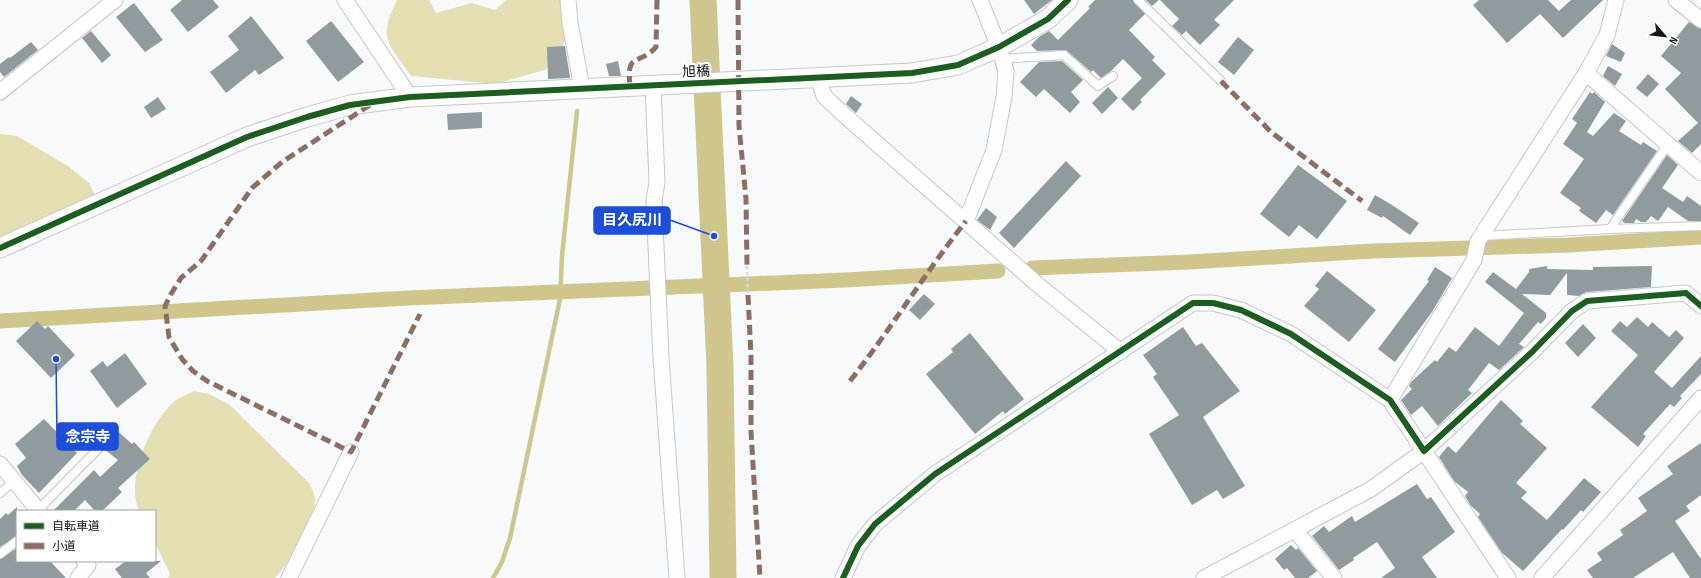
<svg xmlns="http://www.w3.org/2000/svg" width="1701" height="578" font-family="'Sofia Sans Condensed','Noto Sans JP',sans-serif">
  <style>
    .forest { fill: #e4dfb2 }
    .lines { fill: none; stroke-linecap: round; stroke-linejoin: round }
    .stream { stroke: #cec68c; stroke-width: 4.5 }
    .canal { stroke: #cec68c; stroke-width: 15 }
    .river { stroke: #cec68c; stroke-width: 27 }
    .building { fill: #8f9b9f }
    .service-casing { stroke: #c4c8ca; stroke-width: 10 }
    .minor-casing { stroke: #c4c8ca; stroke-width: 17 }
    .tertiary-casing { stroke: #c4c8ca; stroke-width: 21 }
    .path { stroke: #dbdcdd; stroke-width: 2.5; stroke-dasharray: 3 3; stroke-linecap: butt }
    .service { stroke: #fefeff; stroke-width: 8 }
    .minor { stroke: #fefeff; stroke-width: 15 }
    .tertiary { stroke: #fefeff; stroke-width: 19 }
    .quiet { stroke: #8d6e63; stroke-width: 5; stroke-dasharray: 10 5; stroke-linecap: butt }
    .cycleway-casing { stroke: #fff; stroke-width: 8 }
    .cycleway { stroke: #1b5e20; stroke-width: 6 }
    .labels { text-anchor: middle; stroke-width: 4; stroke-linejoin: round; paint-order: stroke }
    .street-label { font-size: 14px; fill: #0f1416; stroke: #fff }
    .leader { fill: none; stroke: #1d4ed8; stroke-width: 1.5 }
    .callout-dot { fill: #1d4ed8; stroke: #fff; stroke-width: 1.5 }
    .callout { fill: #1d4ed8; stroke: #1d4ed8; stroke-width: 1.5 }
    .callout-label { font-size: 15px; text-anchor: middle; font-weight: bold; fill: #fff }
  </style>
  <rect width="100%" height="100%" fill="#f7fafc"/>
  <g class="forest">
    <path d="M397 0H429L436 13 472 3 495 10 506 0H568L567 37 554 62 545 70 495 84 411 76C389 44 377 38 397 0Z"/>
    <polygon points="0,134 17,136 68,166 89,183 97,199 70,222 23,250 0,253"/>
    <path d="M194 391 209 394 230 405 309 483C311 487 314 493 315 497 317 514 287 566 275 578H168L170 574 155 543V511H139C125 481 150 421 175 401 180 397 188 394 194 391Z"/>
  </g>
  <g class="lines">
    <polyline class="stream" points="493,578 502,562 510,538 560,299 562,256 577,111"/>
    <g class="canal">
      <polyline points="1032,268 1189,262 1373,251 1569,245 1701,237"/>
      <polyline points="0,321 409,298 845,280 998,271"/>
    </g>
    <polyline class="river" points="703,0 720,367 723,578"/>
  </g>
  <g class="building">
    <polygon points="182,0 213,0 219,7 188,32 170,10"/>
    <polygon points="1024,0 1052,0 1034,14"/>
    <polygon points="1095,0 1133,0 1145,14 1129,30 1155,57 1152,60 1166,74 1140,100 1142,102 1133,111 1121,99 1142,78 1123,59 1111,71 1101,78 1093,70 1091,72 1066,50 1037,51 1031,45 1039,37 1049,31 1058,40 1090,8 1088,7"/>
    <polygon points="1146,0 1159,0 1152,6"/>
    <polygon points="1160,0 1234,0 1214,20 1220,25 1200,45 1186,31 1182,35 1172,26 1179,19"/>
    <polygon points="1479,0 1548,0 1559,11 1571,0 1603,0 1563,38 1540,14 1507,43 1473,5"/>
    <polygon points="134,3 163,40 145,52 116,17"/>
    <polygon points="251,16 284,58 259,75 255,70 226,93 210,72 239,50 228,36"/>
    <polygon points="331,21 364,62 338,82 306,41"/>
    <polygon points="1689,22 1701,29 1701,144 1692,153 1678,141 1698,123 1665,89 1681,73 1661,56"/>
    <polygon points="91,31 111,55 102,63 82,38"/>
    <polygon points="1238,37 1254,50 1234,75 1218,62"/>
    <polygon points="31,42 38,50 4,77 0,72 0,64 9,57 10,58"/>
    <polygon points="1612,44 1625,53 1621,62 1606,56"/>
    <polygon points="565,46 570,78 548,79 547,47"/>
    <polygon points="618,61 621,76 609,76 606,64"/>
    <polygon points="1062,61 1083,80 1071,92 1080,102 1070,113 1044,89 1036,97 1020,82 1039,62"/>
    <polygon points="1608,66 1622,74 1615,86 1603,76"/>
    <polygon points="1648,74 1659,84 1647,97 1636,88"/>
    <polygon points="1108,87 1118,98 1102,114 1092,103"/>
    <polygon points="1590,92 1592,94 1594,92 1605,102 1587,132 1593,136 1614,113 1626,121 1619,131 1641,145 1643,142 1657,151 1613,215 1606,210 1596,223 1579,211 1581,208 1560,193 1584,159 1563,144 1577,123 1572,119"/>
    <polygon points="851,96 862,104 856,113 846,104"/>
    <polygon points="158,97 166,109 151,118 144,107"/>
    <polygon points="482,112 482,128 448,130 447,114"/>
    <polygon points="1667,155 1678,165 1662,188 1683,202 1687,196 1701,206 1701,221 1688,221 1668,207 1658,221 1651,216 1646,222 1641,222 1636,219 1634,223 1625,223 1622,221"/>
    <polygon points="1066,161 1081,176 1014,248 999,233"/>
    <polygon points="1298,165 1347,201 1317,239 1299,225 1289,237 1260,214"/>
    <polygon points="1375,195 1392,205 1419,223 1410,235 1383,216 1382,218 1367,210"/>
    <polygon points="986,208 997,217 990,230 977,220"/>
    <polygon points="1547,266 1547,269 1593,270 1593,267 1652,266 1651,287 1586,292 1579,296 1567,295 1567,273 1550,295 1522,294 1546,313 1546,318 1541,324 1538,322 1519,344 1524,347 1523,348 1499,370 1489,363 1468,390 1472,393 1438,426 1422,406 1411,415 1401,400 1412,389 1409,386 1411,382 1435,360 1437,362 1449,347 1456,352 1475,327 1499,346 1524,313 1485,282 1493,272 1516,289 1529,272 1529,269"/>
    <polygon points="1435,267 1452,278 1432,312 1395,362 1378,349 1429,281 1427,280"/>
    <polygon points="1327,271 1376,310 1349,342 1304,306 1319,289 1315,286"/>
    <polygon points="924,294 935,304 920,320 909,310"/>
    <polygon points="1637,317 1648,327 1652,322 1669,337 1676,330 1684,338 1654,372 1672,388 1701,356 1701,374 1680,396 1682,398 1674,407 1670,404 1643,434 1646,436 1638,447 1591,407 1638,355 1611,331 1620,321 1627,327"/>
    <polygon points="37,321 45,329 48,326 75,355 51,378 16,341"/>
    <polygon points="1583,324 1596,338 1578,357 1565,343"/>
    <polygon points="1183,327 1196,346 1202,343 1240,391 1203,417 1245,486 1223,499 1217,490 1192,505 1149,434 1179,415 1153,377 1157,374 1143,355"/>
    <polygon points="970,333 1024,399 1005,414 1003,411 975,434 926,374 953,352 951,349"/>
    <polygon points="125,353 147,384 117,408 90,371 103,361 107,367"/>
    <polygon points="1501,400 1523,421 1520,424 1547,448 1516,483 1527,492 1521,498 1547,520 1584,478 1601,492 1583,512 1581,510 1563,530 1562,529 1523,571 1502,553 1478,517 1480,514 1471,506 1465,496 1468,492 1454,481 1439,457 1448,446 1456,453"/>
    <polygon points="44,419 77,453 39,493 22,475 17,466 26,458 15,444"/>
    <polygon points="112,426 132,444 134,442 150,459 118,488 122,492 102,511 95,511 85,500 74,511 53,511 94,470 100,477 118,460 104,449 103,444 99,443"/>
    <polygon points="1701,443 1701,495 1686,506 1690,511 1675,521 1701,559 1701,578 1690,578 1673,552 1633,578 1593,578 1587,570 1602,560 1597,553 1623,535 1620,530 1647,511 1638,498 1673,474 1667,466"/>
    <polygon points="1417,484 1427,499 1431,497 1455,532 1422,557 1437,578 1381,578 1395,568 1377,542 1353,558 1354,560 1339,570 1312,536 1324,526 1329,532 1352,516 1355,522"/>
    <polygon points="17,507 17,536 0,547 0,519 6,513 8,515"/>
    <polygon points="1291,545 1296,550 1298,548 1317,571 1308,578 1295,578 1287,568 1284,570 1275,559"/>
    <polygon points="17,548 17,561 50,561 66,578 0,578 0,559"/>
    <polygon points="126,561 161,561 146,573 150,578 122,578 115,569"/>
  </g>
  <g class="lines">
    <defs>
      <g id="service">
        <polyline points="1138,0 1221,81"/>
        <polyline points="1002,59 1064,55 1098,86 1113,76"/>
        <polyline points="1610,229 1668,144"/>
        <polyline points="1482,236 1610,229 1701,226"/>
        <polyline points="0,493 14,481"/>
        <polyline points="38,510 99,448"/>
        <polyline points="0,554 17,541"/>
      </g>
      <g id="minor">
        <polyline points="345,0 410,97"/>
        <polyline points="568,0 570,23 582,88"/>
        <polyline points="1676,0 1701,20"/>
        <polyline points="1586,73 1701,173"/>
        <polyline points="818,77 824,96 842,113 1037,284 1121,352"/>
        <polyline points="653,85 657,182 654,201 661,358 677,578"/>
        <polyline points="0,92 115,0"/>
        <polyline points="966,221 994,150 1004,97 1006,71 999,47 980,0"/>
        <polyline points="1390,400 1474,260 1478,241 1586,73 1607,35 1616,0"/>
        <polyline points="0,464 39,511"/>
        <polyline points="1295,530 1334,578"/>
        <polyline points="78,578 88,565 84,561"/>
        <polyline points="289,578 351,452"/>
        <polyline points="843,578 858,546 875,524 935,474 1193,303 1213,303 1241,310 1291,334 1390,400 1424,451 1532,352 1572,311 1587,301 1686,293 1701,306"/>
        <polyline points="1204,578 1371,489 1424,451 1508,578"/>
        <polyline points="1542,578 1701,398"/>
      </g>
      <polyline id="tertiary" points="0,248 247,137 307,117 350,105 410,97 912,73 958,65 999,47 1048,19 1068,0"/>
    </defs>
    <use href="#service" class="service-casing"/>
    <use href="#minor" class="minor-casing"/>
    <use href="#tertiary" class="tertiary-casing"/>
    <polyline class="path" points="747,266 748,295"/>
    <use href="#service" class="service"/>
    <use href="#minor" class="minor"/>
    <use href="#tertiary" class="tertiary"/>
    <g class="quiet">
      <polyline points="738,0 739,126 746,199 747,266"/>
      <polyline points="1221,81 1271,132 1362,201"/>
      <path d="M630 86C626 51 639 66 656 47L657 0"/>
      <polyline points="370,105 282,162 252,188 201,261 181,278 171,294 165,306 169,337 182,359 193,371 207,381 351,452 420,314"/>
      <polyline points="748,295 751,356 751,432 760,578"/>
      <path d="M850 381C891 329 925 273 966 221"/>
    </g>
    <defs>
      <g id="cycleway">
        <polyline points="0,248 247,137 307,117 350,105 410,97 912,73 958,65 999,47 1048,19 1068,0"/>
        <polyline points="843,578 858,546 875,524 935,474 1193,303 1213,303 1241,310 1291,334 1390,400 1424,451 1532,352 1572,311 1587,301 1686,293 1701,306"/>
      </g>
    </defs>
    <use href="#cycleway" class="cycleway-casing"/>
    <use href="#cycleway" class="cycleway"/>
  </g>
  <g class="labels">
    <g class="street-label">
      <text transform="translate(696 71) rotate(-2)" y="5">旭橋</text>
    </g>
  </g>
  <path class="leader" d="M714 236L670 220M56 359L57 437"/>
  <g class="callout-dot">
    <circle cx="714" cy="236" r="4"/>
    <circle cx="56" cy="359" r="4"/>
  </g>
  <g class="callout">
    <rect x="594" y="207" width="76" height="27" rx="4"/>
    <rect x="57" y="423" width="61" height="27" rx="4"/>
  </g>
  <g class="callout-label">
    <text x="632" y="225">目久尻川</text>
    <text x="88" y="442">念宗寺</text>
  </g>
  <rect x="16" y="510" width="140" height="52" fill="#ffffff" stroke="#9fa1a2"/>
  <rect x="24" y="523" width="20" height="6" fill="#1b5e20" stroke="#9fa1a2"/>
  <text x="52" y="530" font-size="12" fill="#0f1416">自転車道</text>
  <rect x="24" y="543" width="20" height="6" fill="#8d6e63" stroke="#9fa1a2"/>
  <text x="52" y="550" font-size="12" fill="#0f1416">小道</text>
  <g transform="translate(1665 36) rotate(118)" stroke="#ffffff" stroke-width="3" paint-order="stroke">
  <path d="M0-3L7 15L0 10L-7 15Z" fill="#0f1416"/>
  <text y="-6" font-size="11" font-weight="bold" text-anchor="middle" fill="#0f1416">N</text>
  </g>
</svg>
